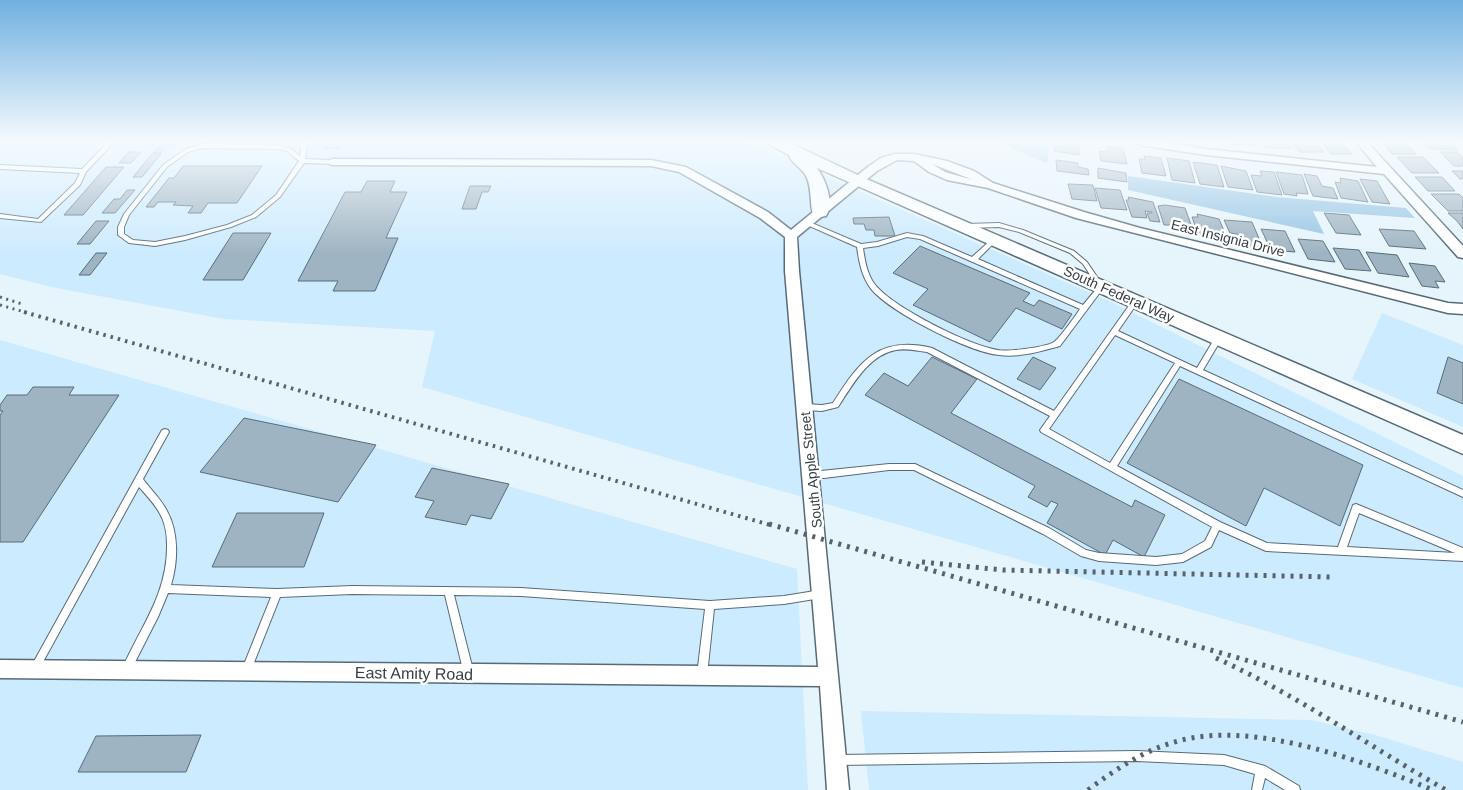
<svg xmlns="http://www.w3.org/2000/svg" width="1463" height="790" font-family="Helvetica,sans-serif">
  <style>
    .built { fill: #cdebff }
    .green { fill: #96c5e3 }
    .building { fill: #9fb4c2; stroke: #586c79 }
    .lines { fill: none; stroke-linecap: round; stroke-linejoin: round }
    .service-casing { stroke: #576b77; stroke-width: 2 }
    .minor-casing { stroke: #576b77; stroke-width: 3 }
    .secondary-casing { stroke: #576b77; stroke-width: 3 }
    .service { fill: #fff; fill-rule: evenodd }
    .minor { fill: #fff; fill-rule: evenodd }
    .secondary { fill: #fff; fill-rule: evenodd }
    .rail-far2 { stroke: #586268; stroke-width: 3; stroke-dasharray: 2 4.5; stroke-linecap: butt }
    .rail-far1 { stroke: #586268; stroke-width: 4; stroke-dasharray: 2.5 5; stroke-linecap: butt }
    .rail { stroke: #586268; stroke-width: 5; stroke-dasharray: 3 6; stroke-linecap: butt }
    .labels { text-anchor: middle; stroke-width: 5; stroke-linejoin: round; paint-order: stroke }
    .street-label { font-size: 14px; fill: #353e44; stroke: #fff }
    .near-street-label { font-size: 16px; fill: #353e44; stroke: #fff }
  </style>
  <rect width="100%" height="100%" fill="#e6f4fc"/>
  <g class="built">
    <polygon points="0,142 748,142 1111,302 1463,476 1463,688 422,387 435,331 224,319 51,287 0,274"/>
    <polygon points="1382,313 1463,345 1463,427 1352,379"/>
    <polygon points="0,340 797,569 808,790 0,790"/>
    <polygon points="861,711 1311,720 1375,735 1463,762 1463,790 869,790"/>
  </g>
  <g class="green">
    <polygon points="996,142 1050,142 1047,163"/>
    <polygon points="1128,176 1277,197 1406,208 1415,218 1313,211 1324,234 1128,190"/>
  </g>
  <g class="building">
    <polygon points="163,142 176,142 173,146 167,146 161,153 153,153"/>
    <polygon points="329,142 343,142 339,148 325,148"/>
    <polygon points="1054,142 1079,142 1079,155 1054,151"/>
    <polygon points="1230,142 1255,142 1257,145 1232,145"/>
    <polygon points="1261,142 1287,142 1292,148 1266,148"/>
    <polygon points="1291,142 1316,142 1324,152 1299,152"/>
    <polygon points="1321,142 1341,142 1352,154 1331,154"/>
    <polygon points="1382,142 1405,142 1416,154 1392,154"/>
    <polygon points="1423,142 1451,143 1458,150 1430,149"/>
    <polygon points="1107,146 1123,148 1127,164 1101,161 1099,151 1107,152"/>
    <polygon points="129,152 141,152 131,163 119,163"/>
    <polygon points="1440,152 1457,152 1463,158 1463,166 1454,166"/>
    <polygon points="152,154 161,154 142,177 133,177"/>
    <polygon points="1144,156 1161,158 1166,176 1142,173 1139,159 1145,159"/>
    <polygon points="1397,157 1423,157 1439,173 1412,173"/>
    <polygon points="1167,158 1189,161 1195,183 1172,180"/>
    <polygon points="1056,160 1078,163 1078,167 1088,169 1089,175 1057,171"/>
    <polygon points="1193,162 1217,165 1224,187 1200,184"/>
    <polygon points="183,166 262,166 237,203 208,203 201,213 188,213 193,206 173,205 176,202 158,202 154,207 146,207 169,178 174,178"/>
    <polygon points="1221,166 1246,171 1253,190 1228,187"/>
    <polygon points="106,167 124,167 83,215 64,215"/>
    <polygon points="1098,168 1126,173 1127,182 1098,178"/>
    <polygon points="1260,171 1274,172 1282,195 1257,192 1251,175 1262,176"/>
    <polygon points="1452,171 1463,171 1463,179 1460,179"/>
    <polygon points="1276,172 1302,175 1308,194 1296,193 1297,196 1284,194"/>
    <polygon points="1304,174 1317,176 1322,186 1333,188 1338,199 1313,196"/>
    <polygon points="1415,177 1442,177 1455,191 1428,191"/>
    <polygon points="1340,178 1358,181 1368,202 1341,198 1335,182 1341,183"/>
    <polygon points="1360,179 1377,181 1390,204 1372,202"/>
    <polygon points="367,181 395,181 390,192 407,192 386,238 398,238 375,291 333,291 338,281 298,281 345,192 361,192"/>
    <polygon points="1068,184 1093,185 1097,201 1072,199"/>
    <polygon points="470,186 491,186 488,192 482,192 476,209 462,209"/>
    <polygon points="1095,188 1120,190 1127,210 1101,208"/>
    <polygon points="127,190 135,190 115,213 102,213 114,199 120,199"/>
    <polygon points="1431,194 1459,194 1463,198 1463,211 1448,211"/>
    <polygon points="1128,197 1153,202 1160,222 1150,221 1147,213 1152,213 1152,212 1145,211 1147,218 1132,217 1126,200 1129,200"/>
    <polygon points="1165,205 1185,208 1193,230 1178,229 1176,223 1173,223 1174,225 1164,225 1158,206"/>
    <polygon points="1324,213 1349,215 1361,235 1336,233"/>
    <polygon points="1448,213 1463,213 1463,229 1457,221"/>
    <polygon points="1197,214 1219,219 1225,233 1198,234 1192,217 1198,217"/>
    <polygon points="889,217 895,236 875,236 874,230 866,230 864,224 854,224 853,218"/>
    <polygon points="1224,220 1252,222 1263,248 1248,246 1243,235 1230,233"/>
    <polygon points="96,221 109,221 90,244 77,244"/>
    <polygon points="1261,229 1285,231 1295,252 1271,250"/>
    <polygon points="1379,229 1414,231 1426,249 1389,246"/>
    <polygon points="233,233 271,233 243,280 203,280"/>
    <polygon points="1298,239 1323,241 1335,262 1308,259"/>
    <polygon points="920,246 1030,293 1023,301 1034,306 1039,300 1072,314 1062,329 1016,308 990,342 913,305 928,289 893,273"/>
    <polygon points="1333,248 1359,250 1371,271 1345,269"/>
    <polygon points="1366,252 1397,255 1409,277 1378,273"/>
    <polygon points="96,253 107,253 90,275 79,275"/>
    <polygon points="1409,263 1435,266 1445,282 1435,281 1439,288 1422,286"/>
    <polygon points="932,357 977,379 951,413 1132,507 1135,500 1165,515 1144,557 1113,540 1105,555 1047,523 1058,504 1051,501 1047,507 1028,497 1035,486 865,395 884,373 908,386"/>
    <polygon points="1033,357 1056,368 1040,390 1017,379"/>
    <polygon points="1448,357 1463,363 1463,404 1437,393"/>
    <polygon points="1179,379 1363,465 1340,526 1264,488 1246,526 1127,463"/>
    <polygon points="33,387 74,387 69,395 119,395 23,542 0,542 0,415 3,411 0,411 0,405 7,395 27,395"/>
    <polygon points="244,418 376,445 338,502 200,472"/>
    <polygon points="432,468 509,484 491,519 471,515 466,525 425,517 434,501 415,497"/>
    <polygon points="237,513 324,513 304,567 212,567"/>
    <polygon points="201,735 186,772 78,772 96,736"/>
  </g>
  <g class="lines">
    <defs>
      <g id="service">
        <polygon points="108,142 114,142 86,172 80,185 41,222 0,218 0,214 38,219 75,183 80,173 0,169 0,165 82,169"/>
        <path d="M302 142H308L305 159 332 160 335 162 332 164 304 163 280 197 256 217 231 227 185 240 155 246 129 243 118 235V227L124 214 163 165 184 150 202 144 278 145 291 149 300 156ZM202 148 278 149 287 151 299 161 276 195 252 215 227 225 185 236 155 242 133 240 124 234V227L129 215 167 167 188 152Z"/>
        <path d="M807 221 861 244 877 242 907 233 923 236 972 257 992 239H996V241L978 259 1083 305 1098 287 1083 264 1070 253 1019 232 999 227 966 228 963 226 966 224 999 223 1023 230 1074 251 1087 262 1104 287 1060 346C1041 351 1019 358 999 355 969 352 892 313 872 290 862 278 859 262 857 247L805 224 804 223ZM907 237 920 239 1080 309C1076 315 1059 339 1054 342 1047 347 1007 352 998 350 968 345 897 309 877 287 867 276 865 261 863 248L878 246Z"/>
        <path d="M1133 300H1137L1138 302 1118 331 1197 368 1216 336H1220L1222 338 1203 370 1463 490V497L1180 366 1117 466 1220 522 1267 543 1338 547 1352 508 1353 505 1356 504 1463 548V561L1266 551 1219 530 1211 547 1183 562 1156 565 1099 561 1081 556 1043 534 914 470H889L824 478 808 477 807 475 808 473 811 472 889 464H915L1049 528 1086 550 1099 553 1156 557 1182 554 1205 541 1212 527 1041 432 1040 430 1050 416 927 352C917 351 906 348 896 350 868 355 852 386 838 407L822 411 805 410 802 409 801 407 802 405 805 404 822 405 833 403C859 362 878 335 932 348L1054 411ZM1115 335 1175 363 1110 463 1049 429ZM1359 513 1455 553 1347 547Z"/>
        <path d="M165 429 168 430 169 432 143 479C151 490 161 499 167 511 179 533 178 562 171 585L277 589 352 586 521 588 710 601 784 596 821 590 824 591 826 594 824 597 821 598 784 604 714 609 707 675 705 678 702 680 699 678 697 675 705 609 521 596 454 595 474 674 472 677 469 679 466 677 464 674 445 595 352 594 280 597 249 675 246 677 243 675 241 672 271 597 168 593 158 617 130 672 127 674 124 672 122 669C141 626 168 593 167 544 167 535 165 522 160 514 155 504 146 495 139 487L38 671 35 673 32 671 30 668 32 665 162 430Z"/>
        <polygon points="1137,751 1224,755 1265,766 1299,786 1300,790 1285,790 1265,778 1262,790 1252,790 1255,774 1224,765 1137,761 838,765 834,764 833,760 834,756 838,755"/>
      </g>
      <g id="minor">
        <polygon points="1135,142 1163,142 1206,149 1377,167 1356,142 1367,142 1463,246 1463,258 1458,257 1384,174 1206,155 1140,145"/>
        <path d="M895 154H914L947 161 974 171 993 183 1084 212 1140 228 1448 303 1463 304V314L1448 313 1076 218 988 188 947 180 929 172 914 161 897 160 877 171 797 237 799 271 849 790H827L820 686 0 678V660L818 667 785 271V237L760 218 679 172 651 166 332 165 326 162 332 159 651 160 686 167 768 212 791 230 869 166 881 158ZM932 164 973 180 945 172Z"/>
      </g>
      <path id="secondary" d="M767 142H788L864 178 1463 435V454L817 168C825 179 835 202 826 216L820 217 814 216C809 208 813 189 806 176 802 168 790 162 789 155L770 145Z"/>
    </defs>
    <use href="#service" class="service-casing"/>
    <use href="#minor" class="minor-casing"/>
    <use href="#secondary" class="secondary-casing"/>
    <use href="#service" class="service"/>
    <use href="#minor" class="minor"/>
    <use href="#secondary" class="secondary"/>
    <g class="rail-far2">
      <polyline points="0,297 22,304"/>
      <polyline points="0,305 28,313"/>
    </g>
    <polyline class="rail-far1" points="24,312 774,526"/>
    <g class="rail">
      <polyline points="769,524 1463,722"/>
      <polyline points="922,562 1003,570 1332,577"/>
      <path d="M1216 658C1297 695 1369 746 1446 790"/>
      <path d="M1088 790C1116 769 1144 750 1178 741 1254 720 1363 761 1433 790"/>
    </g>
  </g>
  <linearGradient id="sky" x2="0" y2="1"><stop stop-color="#70b0e0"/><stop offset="0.56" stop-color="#f4fafe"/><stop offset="1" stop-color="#f4fafe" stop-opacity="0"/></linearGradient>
  <rect width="1463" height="253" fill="url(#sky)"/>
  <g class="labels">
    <g class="street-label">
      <text transform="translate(1228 238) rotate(14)" y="5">East Insignia Drive</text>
      <text transform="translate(1119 294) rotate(24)" y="5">South Federal Way</text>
      <text transform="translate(811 470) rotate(-96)" y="5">South Apple Street</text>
    </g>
    <g class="near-street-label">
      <text transform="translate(414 673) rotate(1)" y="6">East Amity Road</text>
    </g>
  </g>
</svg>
